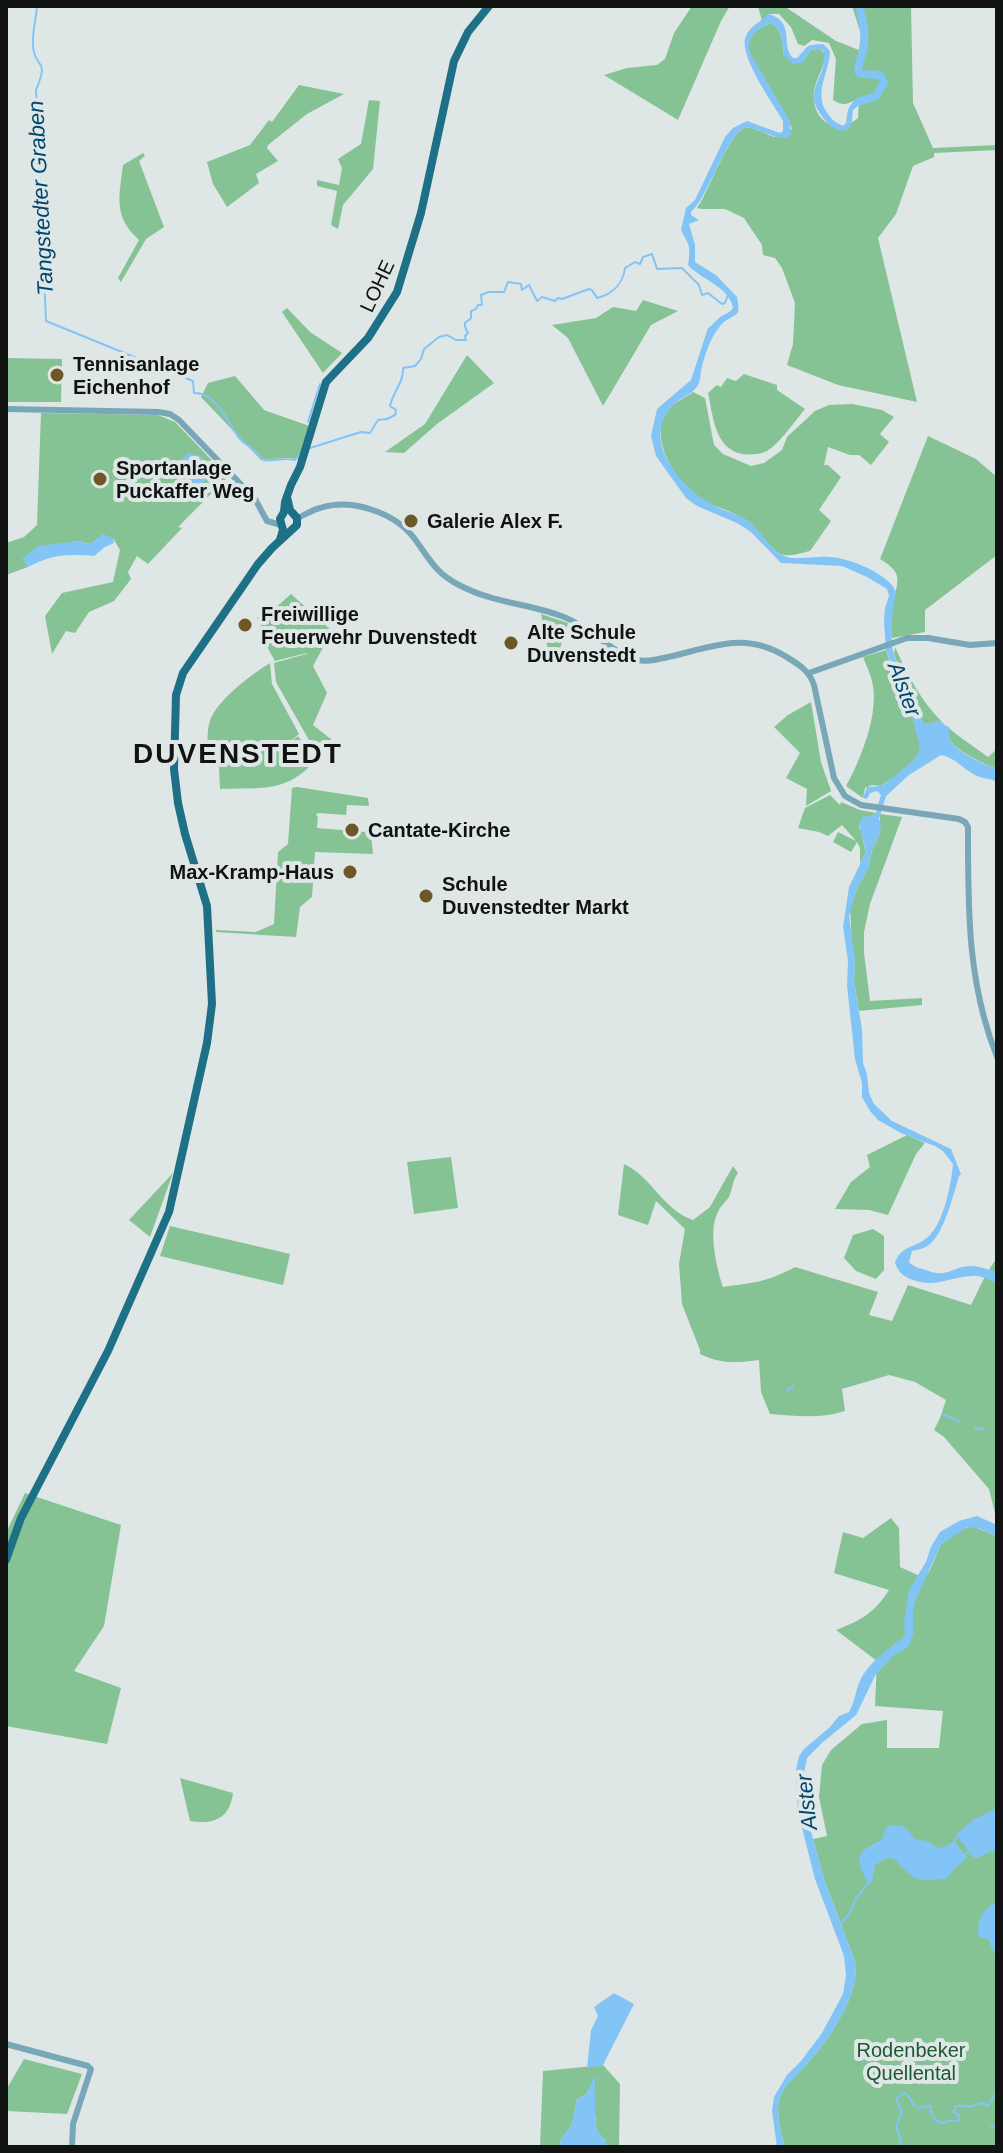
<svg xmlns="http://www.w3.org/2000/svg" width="1003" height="2153" font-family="Helvetica,sans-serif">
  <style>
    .green { fill: #85c395 }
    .water { fill: #83c4f6 }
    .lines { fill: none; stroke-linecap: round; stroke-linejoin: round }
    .stream { stroke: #83c4f6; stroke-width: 2 }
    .river { stroke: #83c4f6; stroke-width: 8 }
    .minor { stroke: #78a7b7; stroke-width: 6 }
    .major { stroke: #1d7086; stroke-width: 8 }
    .poi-dot { fill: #6e5727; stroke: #dfe6e6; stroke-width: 3 }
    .labels { text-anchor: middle; stroke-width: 8; stroke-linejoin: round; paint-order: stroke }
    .street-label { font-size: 20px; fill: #111313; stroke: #dfe6e6 }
    .poi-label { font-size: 20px; font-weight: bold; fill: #111313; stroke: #dfe6e6; text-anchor: start }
    .park-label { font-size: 20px; fill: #1a5931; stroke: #dfe6e6 }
    .water-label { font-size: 22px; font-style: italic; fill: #01466f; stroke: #dfe6e6 }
    .district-label { font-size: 28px; font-weight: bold; letter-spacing: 2px; fill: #111313; stroke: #dfe6e6 }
  </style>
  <rect width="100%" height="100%" fill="#dfe6e6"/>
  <g class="green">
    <polygon points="692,6 730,6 721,21 678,120 604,75 627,68 657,65 665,59 674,33"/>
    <path d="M758 6H784L836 41 859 50 861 34 852 6H911L913 103 933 148 997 145V150L934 153V157L913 166 896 214 878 238 917 402 838 385 787 365 793 344 795 303 782 268 775 258 763 255 762 245 744 218 725 209H702L697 208C709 192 729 132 745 128 752 126 767 134 774 137L792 129C786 107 746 59 748 43 749 34 763 26 771 23 783 30 782 43 784 55L802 63 811 50 820 49 825 54C825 67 816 78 814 91 811 120 835 137 858 118L859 98C848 104 844 107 833 100L836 59 829 43 812 40 804 46 798 44 791 27 779 14H769L762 21Z"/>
    <polygon points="299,85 344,94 307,114 268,145 267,148 278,161 256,174 259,183 227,207 213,184 207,162 250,145 269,120 272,122"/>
    <polygon points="369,100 380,101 373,169 343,205 338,229 331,225 337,191 317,186 317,180 339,185 342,168 338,159 361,144"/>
    <path d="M143 153 145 156 139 161 164 227 146 239 121 282 118 278 139 240C113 217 119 197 123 165Z"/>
    <polygon points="643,300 678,311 651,325 603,406 568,338 552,325 596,318 613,307 636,311"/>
    <polygon points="287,308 310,332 342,353 323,373 282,312"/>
    <polygon points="467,355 494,383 437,424 404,453 385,452 425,424"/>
    <polygon points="6,358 62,359 61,402 6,402"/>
    <path d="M744 374 777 385V390L805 409C795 421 780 443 767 451 759 455 751 455 743 454 715 450 713 416 708 393L717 385 721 387 727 378 736 381Z"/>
    <polygon points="235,376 264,410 315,428 306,460 287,458 261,460 201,397 208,383"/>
    <path d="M693 392 705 398 714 445 723 454 751 466 764 463 782 450 787 437 815 411 829 405 852 404 882 410 894 417 880 434 889 442 871 465 859 455H850L828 447 824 465H828L841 477 819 510 831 521 810 551C801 553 787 558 779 553 769 548 757 526 743 518 729 510 711 506 698 497 675 481 647 436 668 410 674 402 685 398 693 392Z"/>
    <polygon points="41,413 158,415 175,422 228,477 178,527 182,528 148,564 137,556 128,572 131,579 114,601 89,612 75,633 66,631 52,654 45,616 62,593 113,582 120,550 113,538 90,544 78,541 64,544 23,559 28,567 6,575 6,543 24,537 37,525"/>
    <path d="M928 436 976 459 997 477V555L925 610V632L892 638C891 628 891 614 893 604 897 581 905 574 880 559Z"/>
    <polygon points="291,594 332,631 313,666 327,693 313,725 332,740 318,756 276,682 274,663 306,654 307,655 307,653 275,661 262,638 260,620 257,618 268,605 273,610"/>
    <polygon points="541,614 568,623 558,655 549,655"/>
    <path d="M895 647C907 674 921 701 942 722 956 735 973 746 988 757L997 749V769C986 765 956 751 950 740 948 737 949 732 949 727L939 721 928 724 923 723 910 697 894 654Z"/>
    <path d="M886 650C892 672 926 734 919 753 915 762 889 781 881 786L872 785 865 788 863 798 846 786C861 759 880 712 872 681 870 673 866 665 863 657Z"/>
    <path d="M270 663 272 684 299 734 264 763 298 736 315 761C285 794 260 787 220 789L219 767 208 766C208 754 206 731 210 721 217 700 252 674 270 663Z"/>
    <polygon points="811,702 821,762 831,791 806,806 807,789 786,778 800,753 774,727 788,715"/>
    <polygon points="297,787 368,798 369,806 347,805 346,815 318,813 316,815 318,817 317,828 366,832 367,822 370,822 373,854 315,852 312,897 300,907 296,937 216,932 216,930 256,932 274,924 278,852 288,844 292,788"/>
    <path d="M830 795 840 805 841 802 860 810 876 813 875 815 867 817 859 826C863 835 863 843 866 852L860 864V848L857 842 851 852 833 842 838 832 856 841 842 825 828 836 819 832 798 828 805 808Z"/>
    <polygon points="880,814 902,817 870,904 864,932 864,953 870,1001 922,998 922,1005 859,1011 854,982 855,960 852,947 850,909 857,888 868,869 872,850 880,833"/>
    <polygon points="907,1135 925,1143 916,1154 888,1215 869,1210 835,1209 851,1182 870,1167 867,1155"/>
    <polygon points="451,1157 458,1208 414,1214 407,1162"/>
    <path d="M624 1164C651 1176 663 1210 693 1220L710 1207 733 1166 738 1173C732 1181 733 1188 729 1197 726 1202 720 1206 718 1212 708 1231 716 1267 723 1287 754 1283 767 1282 795 1267L878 1292 869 1315 892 1321 908 1285 971 1305C979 1289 986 1272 997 1258V1521L989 1489 944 1437 934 1430 940 1418 946 1400 915 1382 889 1375 842 1389 845 1411C820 1419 796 1416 770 1414L761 1392 759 1360C737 1363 720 1364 700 1354V1350L682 1304 679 1264 685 1229 656 1201 648 1225 618 1215Z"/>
    <polygon points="173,1173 150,1237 129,1220"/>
    <polygon points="170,1226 290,1254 283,1285 160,1256"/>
    <polygon points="873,1229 884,1236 884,1270 876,1279 856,1271 844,1258 853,1235"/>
    <polygon points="25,1493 121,1525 104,1626 74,1671 121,1688 107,1744 6,1726 6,1533"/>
    <path d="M891 1518 899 1528 900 1567 924 1578 930 1570 941 1544 962 1529 972 1526 997 1536V2147H785C781 2132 775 2113 780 2097 785 2083 799 2074 808 2063 830 2038 858 1997 856 1964L824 1879 813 1839 827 1836 819 1797 822 1765 831 1750 862 1724 887 1720V1748H939L943 1711 875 1706 877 1661 836 1630C862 1620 874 1613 889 1590L834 1573 843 1532 863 1538Z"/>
    <path d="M180 1778 233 1793C230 1818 214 1825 190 1821Z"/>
    <polygon points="24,2059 82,2074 67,2114 6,2111 6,2090"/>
    <polygon points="603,2065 620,2084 619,2147 606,2147 606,2141 597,2131 595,2115 595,2079 586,2095 577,2099 572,2125 561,2139 560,2147 540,2147 543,2071"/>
  </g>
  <g class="water">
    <path d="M769 14C796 23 780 45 793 58H797C811 44 803 46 823 44L830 51C830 72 812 94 828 114 832 120 836 123 843 126L846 123C848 110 847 105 859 98L867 99 853 110C852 115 853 124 849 128 836 139 816 112 814 100 812 83 829 68 823 51L820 49 811 50 802 63 793 64 784 55C782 43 783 30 771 23 759 27 747 37 749 51L790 121 791 135 787 138H781C772 137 753 126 745 128 728 132 709 196 691 212V215L699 220 689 224 695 245V262L716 275 737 297C740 316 739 312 727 320 722 322 718 329 715 333 709 343 704 357 702 367 700 373 701 380 698 385 693 393 686 396 679 400 661 414 656 432 664 453 675 478 696 497 719 508 728 512 739 515 747 520 761 530 770 552 787 557 795 560 818 556 829 557 847 557 890 574 896 592 893 607 889 639 894 655 899 669 905 683 910 697L916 702 922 722 928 724 939 721 949 728C949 729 950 740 950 740 956 752 985 765 997 769V782C990 778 984 779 977 776 964 770 956 758 941 755L909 775 886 796 879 819 881 823 880 833 872 850 868 869 857 888 849 916 855 960 854 982 862 1029 863 1063 867 1074 869 1093 874 1104 892 1121 951 1149 961 1174 959 1176C954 1193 944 1233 930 1244 925 1248 918 1250 912 1251L909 1262C914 1267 919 1268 926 1270 947 1279 953 1266 971 1266 979 1266 989 1270 997 1272V1283C989 1280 980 1275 971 1276 950 1277 935 1288 913 1280 903 1276 899 1273 895 1263 900 1247 912 1248 924 1240 943 1228 951 1186 953 1164L943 1151 935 1146 901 1133 878 1120 870 1111 862 1097V1083L855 1059 847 986 848 960 843 927 849 887 866 852 859 823 863 817 875 815 881 795 877 791 870 793 867 799 863 798 867 787 881 786 886 783 916 758 920 747 911 713 886 650 884 622 885 608 889 596 887 589 867 577 842 566 781 563 751 532 737 523 697 506 686 498 656 456 651 436 657 409 691 380 708 328C713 325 714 322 718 319 723 314 729 314 733 308 730 287 700 279 688 265 691 245 689 246 681 230L686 208 695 200 725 137 733 128 747 121 780 133 783 131V121C773 104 737 53 746 36 750 26 761 22 769 14Z"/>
    <path d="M189 453C192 455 195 454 198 455 206 458 207 468 212 474L187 497 175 484 178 481 176 475 181 469 182 459Z"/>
    <path d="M103 534 113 538 114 543 105 547 94 556C67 554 53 554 28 567L22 559 39 546 78 541 90 544Z"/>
    <path d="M977 1516 997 1525V1536L978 1528 968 1527 941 1544 916 1599 913 1609V1634L909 1646 893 1656 875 1676 856 1715 823 1742 807 1758 803 1778 804 1803 807 1816 824 1879 856 1964C858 1997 830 2038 808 2063 799 2074 785 2084 780 2097 775 2113 781 2132 785 2147H777L772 2111 774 2097 787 2075 801 2061 822 2033 843 1994 846 1975 844 1956 815 1879 798 1812 796 1770 799 1756 804 1749 830 1727 839 1716 849 1712C855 1702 855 1692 860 1681 869 1661 890 1649 905 1635L904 1622 909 1590 926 1562 931 1547 940 1532 959 1521Z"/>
    <path d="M997 1807V1851C986 1851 982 1858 974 1858L956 1835 974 1819 986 1814Z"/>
    <path d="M890 1825 902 1826 908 1830 915 1839 927 1841 936 1847 943 1848 954 1841 967 1858 955 1868 946 1879C917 1881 915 1882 894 1859L887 1858 875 1865 872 1882 868 1884C855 1856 854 1853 882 1840L885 1829Z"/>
    <path d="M997 1903V1959L988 1939 979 1937C975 1924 983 1907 997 1903Z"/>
    <polygon points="614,1993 634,2004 603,2065 587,2068 591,2030 598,2016 594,2007"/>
    <polygon points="595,2076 595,2115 597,2131 606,2141 606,2147 560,2147 561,2139 572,2125 577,2099 586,2095"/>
  </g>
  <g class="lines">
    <g class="stream">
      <path d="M37 6C36 20 32 32 33 46 35 71 50 56 36 90L46 321 193 381 194 393C219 393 227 424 240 439 244 443 250 447 255 451 258 454 260 458 264 460 271 462 284 457 295 460L302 451"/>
      <polyline points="308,422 320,384"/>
      <path d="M310 448 361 432 370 433 378 420 387 419 395 415 396 410 390 406C393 392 404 382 403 368L415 366 421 359 424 349 439 337 447 335 456 340H466L465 336 468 333 465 327V323L471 318V311L476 309 478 305H482L481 295 489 292H504L508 282 521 284 522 290 529 285 537 301 542 297 555 301 558 298 562 299 589 289 592 290 597 298C612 294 623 284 625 268L635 262 640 264 643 257 652 254 657 269 682 268 699 285 702 295 708 293 722 304 725 303 728 295"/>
      <polyline points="787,1391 793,1386"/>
      <polyline points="943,1414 960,1422"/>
      <polyline points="975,1428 983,1429"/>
      <polyline points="954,1841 957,1837"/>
      <polyline points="965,1855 969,1852"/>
      <polyline points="840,1925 849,1914 856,1898 868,1884"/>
      <polyline points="991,2126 997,2127"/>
      <polyline points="898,2147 901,2139 896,2127 902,2112 896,2099 904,2093 907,2094 913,2104 919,2108 931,2106 931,2112 935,2120 942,2123 948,2121 958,2121 959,2115 953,2112 956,2106 972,2106 982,2103 988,2106 997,2091"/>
    </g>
    <path class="river" d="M858 102 876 96 884 83 880 75 861 74 858 71C858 61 863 55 864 46 866 32 862 19 859 6"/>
    <g class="minor">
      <polyline points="6,409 159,412 170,414 179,420 255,499 267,521 281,525"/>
      <path d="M297 518C305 515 312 510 320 508 351 498 394 512 414 538 429 558 435 573 459 585 495 604 529 603 564 617 587 626 604 645 626 656 641 665 658 659 673 656 714 646 746 632 785 656 798 664 809 670 814 685L834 778 845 796 861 805 959 819 965 822 968 827C968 908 967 981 997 1057"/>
      <polyline points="809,673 907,638 928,638 970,645 997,643"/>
      <polyline points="6,2044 88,2066 91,2069 73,2124 72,2147"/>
    </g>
    <g class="major">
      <polyline points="280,540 283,530 280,519 284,512 285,502 291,485 300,467 326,382 368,338 397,292 421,213 454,61 468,32 489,6"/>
      <polyline points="6,1560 21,1518 108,1351 169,1212 207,1043 212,1004 207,906 185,834 178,803 174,769 176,695 183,673 258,564 272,548 297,525 297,518 290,510 287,497"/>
    </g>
  </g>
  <g class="poi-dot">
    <circle cx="57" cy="375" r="8"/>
    <circle cx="100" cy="479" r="8"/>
    <circle cx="411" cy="521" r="8"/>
    <circle cx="245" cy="625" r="8"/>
    <circle cx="511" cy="643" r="8"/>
    <circle cx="352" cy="830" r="8"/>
    <circle cx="350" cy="872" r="8"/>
    <circle cx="426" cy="896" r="8"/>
  </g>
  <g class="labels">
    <g class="street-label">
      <text transform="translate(377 286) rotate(-65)" y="7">LOHE</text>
    </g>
    <g class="poi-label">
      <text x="73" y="371">Tennisanlage<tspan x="73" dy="23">Eichenhof</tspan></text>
      <text x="116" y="475">Sportanlage<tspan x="116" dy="23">Puckaffer Weg</tspan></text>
      <text x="427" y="528">Galerie Alex F.</text>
      <text x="261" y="621">Freiwillige<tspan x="261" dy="23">Feuerwehr Duvenstedt</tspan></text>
      <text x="527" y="639">Alte Schule<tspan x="527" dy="23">Duvenstedt</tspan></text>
      <text x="368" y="837">Cantate-Kirche</text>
      <text x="334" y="879" text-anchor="end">Max-Kramp-Haus</text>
      <text x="442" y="891">Schule<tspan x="442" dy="23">Duvenstedter Markt</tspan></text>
    </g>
    <g class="park-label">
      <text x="911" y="2057">Rodenbeker<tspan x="911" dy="23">Quellental</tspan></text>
    </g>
    <g class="water-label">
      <text transform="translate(40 198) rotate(-93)" y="8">Tangstedter Graben</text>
      <text transform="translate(905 689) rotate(69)" y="8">Alster</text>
      <text transform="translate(806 1802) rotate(-96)" y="8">Alster</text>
    </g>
    <g class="district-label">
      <text x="238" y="763">DUVENSTEDT</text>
    </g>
  </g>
  <rect width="1003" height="2153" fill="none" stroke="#111313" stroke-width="16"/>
</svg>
